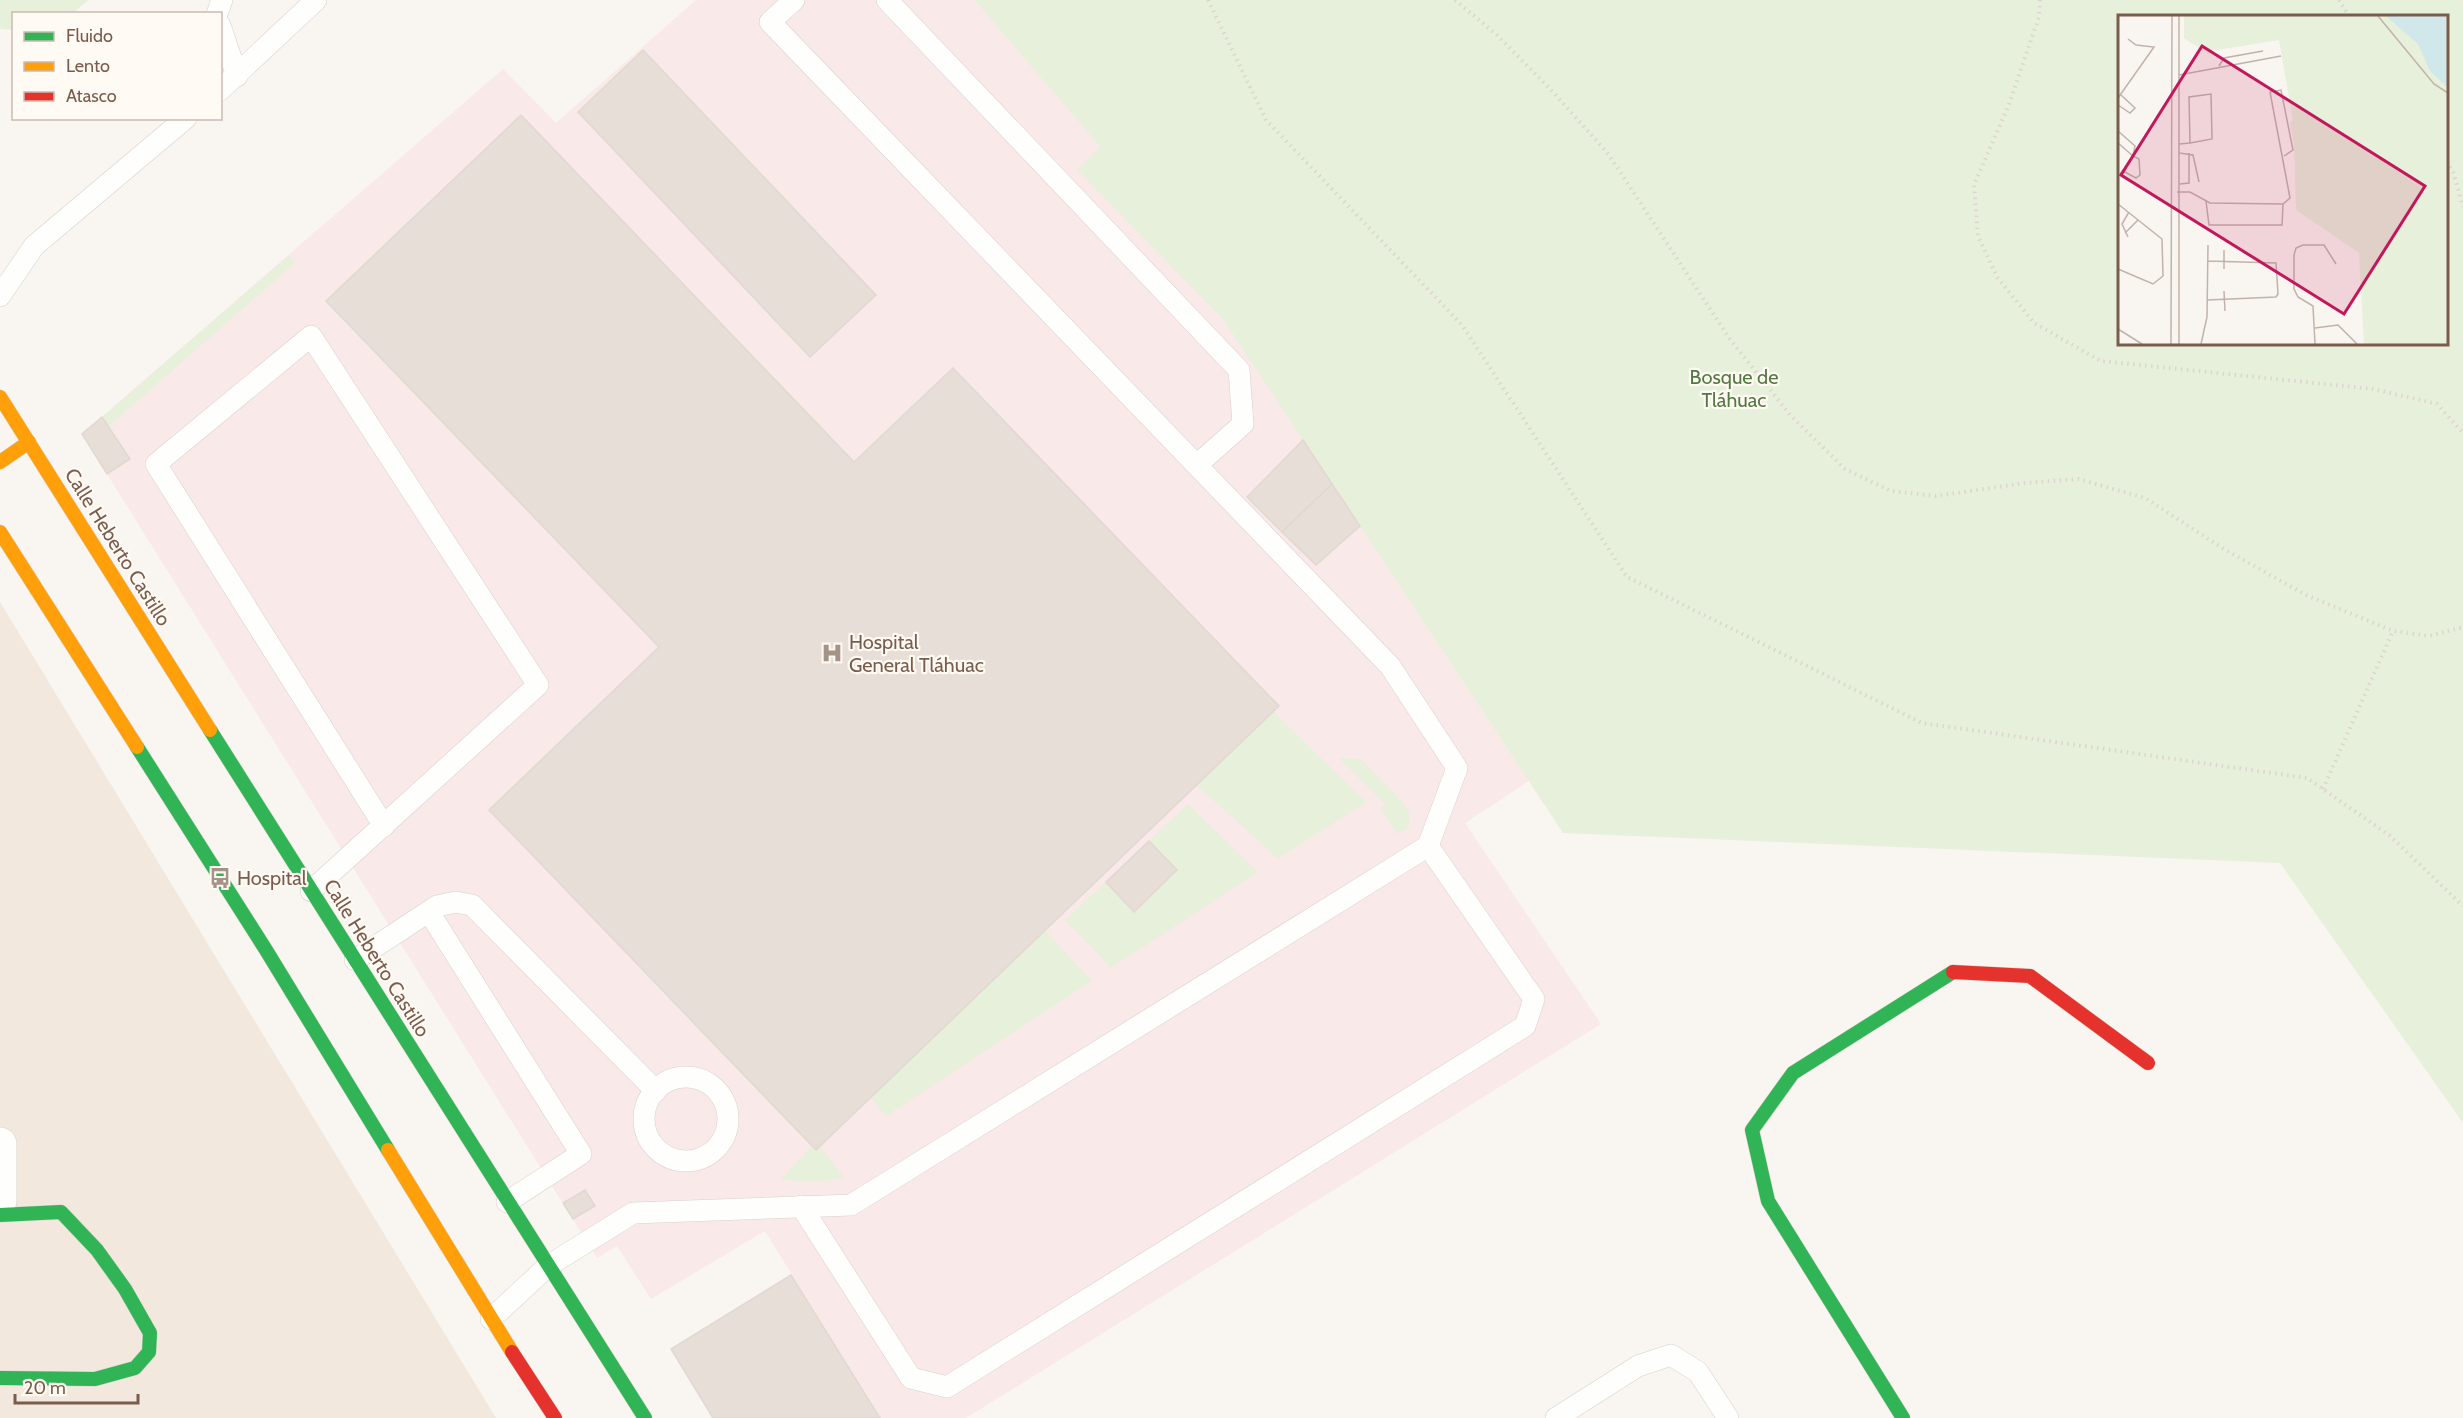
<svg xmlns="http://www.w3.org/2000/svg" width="2463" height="1418" font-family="Cabin,sans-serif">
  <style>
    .residential { fill: #f2e8de }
    .medical { fill: #fae9e9 }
    .green { fill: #e7f0db; fill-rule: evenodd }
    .building { fill: #e6ded7; stroke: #e2d8d2; stroke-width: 1.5 }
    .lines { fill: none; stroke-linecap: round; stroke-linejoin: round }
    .lane-casing { stroke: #d7d1cb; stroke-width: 22 }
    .street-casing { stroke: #d7d1cb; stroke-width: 34 }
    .fast-casing { stroke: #d9d2cb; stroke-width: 15 }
    .slow-casing { stroke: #d9d2cb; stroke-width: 15 }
    .jam-casing { stroke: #d9d2cb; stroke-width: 15 }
    .path { stroke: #dcd5d0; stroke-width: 4; stroke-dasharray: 1.5 4.5; stroke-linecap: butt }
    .lane { stroke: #fefefd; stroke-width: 21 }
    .street { stroke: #fefefd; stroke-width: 33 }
    .fast { stroke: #30b455; stroke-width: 14 }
    .slow { stroke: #ff9f0a; stroke-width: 14 }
    .jam { stroke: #e5322d; stroke-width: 14 }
    .labels { text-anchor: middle; stroke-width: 4.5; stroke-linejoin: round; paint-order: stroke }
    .park-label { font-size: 20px; fill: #537a41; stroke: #fffaf3 }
    .street-label { font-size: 20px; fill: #7a5c4d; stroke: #fffaf3 }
    .poi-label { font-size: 20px; fill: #7a5c4d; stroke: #fffaf3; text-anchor: start }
    .inset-road { fill: none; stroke: #c2b3aa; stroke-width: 1.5 }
    .view { fill: #c2185b; fill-opacity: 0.15; stroke: #c2185b; stroke-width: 3 }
    .inset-edge { fill: none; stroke: #7a5c4d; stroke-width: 3 }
  </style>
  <rect width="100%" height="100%" fill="#f9f5f0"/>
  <polygon class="residential" points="0,602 496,1418 0,1418"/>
  <polygon class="medical" points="696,0 974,0 1137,190 1529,781 1465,823 1601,1024 966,1418 880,1418 765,1231 651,1299 617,1246 597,1258 82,434 503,69 556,123"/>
  <g class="green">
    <polygon points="0,0 88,0 73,13 14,14 13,30 0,29"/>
    <path d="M974 0H2463V1123L2280 863 1563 833 1222 318 1077 170 1100 147ZM2120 16H2446V344H2120Z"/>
    <polygon points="289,255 295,263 108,427 102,417"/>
    <polygon points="1273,711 1366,802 1278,859 1196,785"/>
    <polygon points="1339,758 1361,759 1397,796 1409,812 1409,827 1397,834 1380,808 1386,805"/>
    <polygon points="1188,804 1258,872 1111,968 1065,920 1106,882 1135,912 1177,871 1149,841"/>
    <polygon points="1045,930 1092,981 886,1116 870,1097"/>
    <polygon points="812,1146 816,1150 819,1146 844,1177 822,1182 780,1180"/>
  </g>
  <g class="building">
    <polygon points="643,50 876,295 810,357 578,112"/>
    <polygon points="521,115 854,462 953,368 1279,706 816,1150 489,810 659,647 326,301"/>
    <polygon points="102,417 130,459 107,474 82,434"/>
    <polygon points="1303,440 1332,484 1282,532 1247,497"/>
    <polygon points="1332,484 1360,526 1316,565 1282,532"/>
    <polygon points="1149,841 1177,870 1134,912 1106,882"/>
    <polygon points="585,1190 595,1206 573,1219 563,1203"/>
    <polygon points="791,1275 880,1418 713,1418 671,1349"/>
  </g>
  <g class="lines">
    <defs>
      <g id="lane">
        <polyline points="887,0 1239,370 1243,424 1198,464"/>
        <polyline points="217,14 222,0"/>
        <polyline points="220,25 237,76"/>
        <polyline points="220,90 316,0"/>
        <polyline points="0,296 34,246 186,118"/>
        <polyline points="311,891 538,685 311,336 156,464 384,826"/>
        <polyline points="429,912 581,1154 507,1202"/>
        <polyline points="355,960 437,906 456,902 472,905 656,1091"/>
        <circle cx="686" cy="1119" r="42"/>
        <polyline points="801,1206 911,1378 947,1387 1525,1026 1534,999 1428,846"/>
        <polyline points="491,1319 548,1266 633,1213 851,1205 1428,846 1457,768 1390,666 770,22 794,0"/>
        <polyline points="1556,1418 1638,1366 1671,1355 1698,1372 1728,1418"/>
      </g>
      <polyline id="street" points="0,1144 0,1201"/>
      <g id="fast">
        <polyline points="210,730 645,1418"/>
        <polyline points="137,747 266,950 388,1150"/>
        <polyline points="0,1215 61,1212 97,1250 125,1289 150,1333 149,1352 135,1368 95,1379 0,1378"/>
        <polyline points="1903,1418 1768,1201 1752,1130 1793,1073 1953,972"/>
      </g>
      <g id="slow">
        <polyline points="0,397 210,730"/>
        <polyline points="0,462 29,442"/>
        <polyline points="0,532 137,747"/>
        <polyline points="388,1150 512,1352"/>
      </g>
      <g id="jam">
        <polyline points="1953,972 2030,976 2148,1063"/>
        <polyline points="512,1352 555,1418"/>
      </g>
    </defs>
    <use href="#lane" class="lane-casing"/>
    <use href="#street" class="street-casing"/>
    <use href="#fast" class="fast-casing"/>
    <use href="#slow" class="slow-casing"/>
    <use href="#jam" class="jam-casing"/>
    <g class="path">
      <polyline points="1208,0 1266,120 1462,325 1627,577 1922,723 2307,778 2389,835 2463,906"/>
      <polyline points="1455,0 1497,35 1554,93 1609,155 1729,338 1791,416 1845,469 1891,491 1936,496 2025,483 2078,479 2145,498 2224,549 2306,595 2393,631 2429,636 2463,627"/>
      <polyline points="2040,0 2039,17 2008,107 1974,185 1978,236 1997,277 2034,323 2101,361 2373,389 2437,404 2463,433"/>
      <polyline points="2339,0 2349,16"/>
      <polyline points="2446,162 2453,172 2463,207"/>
      <polyline points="2323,789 2393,631"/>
    </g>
    <use href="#lane" class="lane"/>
    <use href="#street" class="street"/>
    <use href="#fast" class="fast"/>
    <use href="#slow" class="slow"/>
    <use href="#jam" class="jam"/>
  </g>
  <defs>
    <symbol id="hospital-bare" viewBox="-9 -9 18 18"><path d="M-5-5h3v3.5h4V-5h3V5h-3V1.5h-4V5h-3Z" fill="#a69286" stroke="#fffaf3" stroke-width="2.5" paint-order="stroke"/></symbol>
    <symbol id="bus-bare" viewBox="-9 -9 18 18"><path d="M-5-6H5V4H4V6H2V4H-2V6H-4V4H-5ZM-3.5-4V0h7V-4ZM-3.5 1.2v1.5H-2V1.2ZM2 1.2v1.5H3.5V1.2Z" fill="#a69286" stroke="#fffaf3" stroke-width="2.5" paint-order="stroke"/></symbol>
  </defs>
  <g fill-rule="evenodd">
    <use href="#hospital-bare" x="817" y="638" width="30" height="30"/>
    <use href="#bus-bare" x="205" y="863" width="30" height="30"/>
  </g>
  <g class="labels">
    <g class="park-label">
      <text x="1734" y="384">Bosque de<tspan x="1734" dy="23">Tláhuac</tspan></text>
    </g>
    <g class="street-label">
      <text transform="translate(118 547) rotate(58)" y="7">Calle Heberto Castillo</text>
      <text transform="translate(377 958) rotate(58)" y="7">Calle Heberto Castillo</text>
    </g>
    <g class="poi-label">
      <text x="849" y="649">Hospital<tspan x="849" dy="23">General Tláhuac</tspan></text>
      <text x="237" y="885">Hospital</text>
    </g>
  </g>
  <g transform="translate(2118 15)">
    <rect width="330" height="330" fill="#f9f5f0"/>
    <path d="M66 1H330V329H246L241 238 178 195 176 129 172 107 175 106 161 25 87 37 66 23Z" fill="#e7f0db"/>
    <path d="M268 1H330V73L312 56 300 29Z" fill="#d0e8ea"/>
    <path class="inset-road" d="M260 1 316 69 330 78M101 51 106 43 145 36M61 60 163 41M0 83 36 32 18 30 10 24M0 90 12 98 17 93 3 80M0 116 17 131 15 141 21 144 22 160 18 163 5 156M0 128 15 141 0 162M61 129 72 128 94 124 93 79 71 82 72 128M61 138 75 140 81 167M62 169 71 168V138M59 177H72L92 188 165 189 172 183 152 77 163 75 175 135 166 141M88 186 91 210H164L165 189M0 189 44 224 45 261 35 269 0 254M7 218 20 205M10 222 4 209 11 197M106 235V254M106 276 107 296M89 285 158 282 160 279 158 248 90 246M197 313 220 310 239 329M0 314 24 329M53 329 54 1M61 329V1M83 329 89 302 90 230M197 329 195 291 180 282 176 274V240L178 233 185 230H206L218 249"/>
    <path class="view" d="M84 31 307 171 226 299 3 160Z"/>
    <rect width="330" height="330" class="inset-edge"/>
  </g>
  <rect x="12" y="12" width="210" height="108" fill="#fffaf3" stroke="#cabbb1" stroke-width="1.5"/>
  <rect x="24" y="32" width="30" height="9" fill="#30b455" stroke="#cabbb1" stroke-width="1.5"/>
  <text x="66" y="42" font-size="18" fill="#7a5c4d">Fluido</text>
  <rect x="24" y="62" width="30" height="9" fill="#ff9f0a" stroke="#cabbb1" stroke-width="1.5"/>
  <text x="66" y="72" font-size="18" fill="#7a5c4d">Lento</text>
  <rect x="24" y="92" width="30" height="9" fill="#e5322d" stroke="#cabbb1" stroke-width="1.5"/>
  <text x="66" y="102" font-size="18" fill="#7a5c4d">Atasco</text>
  <path d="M15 1394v9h123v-9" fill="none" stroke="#7a5c4d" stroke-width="3"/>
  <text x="24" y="1394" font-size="18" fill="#7a5c4d" stroke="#fffaf3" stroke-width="4.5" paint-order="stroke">20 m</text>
</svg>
